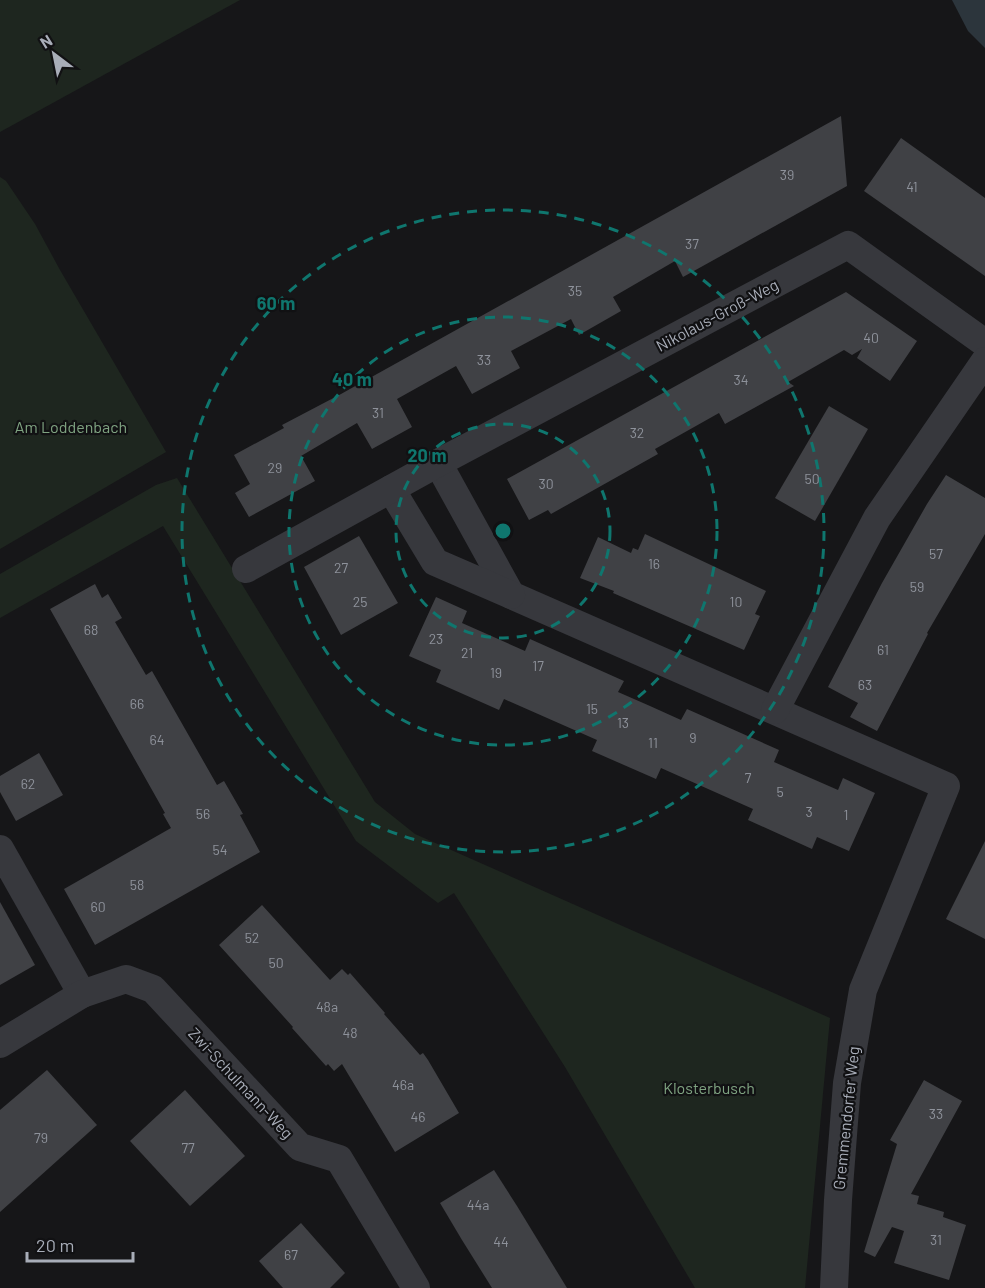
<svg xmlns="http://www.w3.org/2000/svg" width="985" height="1288" font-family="Barlow,sans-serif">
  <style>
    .green { fill: #1e261f }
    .water { fill: #2c353c }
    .building { fill: #404145 }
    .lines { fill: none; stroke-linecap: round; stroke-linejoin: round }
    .minor { stroke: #37383d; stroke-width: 28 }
    .ring { fill: none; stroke: #0f766e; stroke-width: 3; stroke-dasharray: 10 8 }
    .labels { text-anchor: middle; stroke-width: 4.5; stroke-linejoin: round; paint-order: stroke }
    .number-label { font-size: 14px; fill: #8e929b }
    .street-label { font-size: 16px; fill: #a8adb8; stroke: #111113 }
    .park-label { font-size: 16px; fill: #7fa381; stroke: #111113 }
    .centre { fill: #0f766e; stroke: #111113; stroke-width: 3 }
    .ring-label { font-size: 18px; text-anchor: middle; font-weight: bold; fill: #0f766e; stroke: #111113; stroke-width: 4.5; stroke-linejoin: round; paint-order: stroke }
  </style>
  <rect width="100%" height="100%" fill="#161618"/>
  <g class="green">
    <polygon points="0,0 240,0 0,132"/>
    <polygon points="0,177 6,181 35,224 60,270 166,452 0,549"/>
    <polygon points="177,478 375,802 415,834 830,1018 805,1288 695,1288 565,1067 454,893 438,903 356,841 163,526 0,618 0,574 156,485"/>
  </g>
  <polygon class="water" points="952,0 985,0 985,48 968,31"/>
  <g class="building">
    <polygon points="841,116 847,186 683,277 675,261 613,297 621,311 579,335 571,319 511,351 520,368 472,394 456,366 397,399 412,427 372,449 357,423 301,456 315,481 249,517 235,493 250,484 234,455 284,428 282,425 341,394"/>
    <polygon points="901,138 985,198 985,276 864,191"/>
    <polygon points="846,292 917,341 890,381 857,358 862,349 852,355 844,350 788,382 794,386 725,424 719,413 655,449 658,454 551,514 548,510 529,520 507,479"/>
    <polygon points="829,406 868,429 815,521 775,498"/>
    <polygon points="946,475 985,498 985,534 927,633 928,634 877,731 850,717 858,703 828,687 882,583 927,504"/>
    <polygon points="645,534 766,591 755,614 760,616 744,650 613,593 614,591 580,578 598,537 631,553 633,548 638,550"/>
    <polygon points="359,536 398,603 341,635 304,567"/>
    <polygon points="95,584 102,598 108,594 122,618 115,622 146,675 152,671 217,785 224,781 243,814 240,815 260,852 95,945 64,889 171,828 163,814 165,813 50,609"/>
    <polygon points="436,597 467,611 462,623 525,651 530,639 624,681 618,692 650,706 681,720 687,709 779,750 774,762 838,790 843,778 875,793 849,851 817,837 812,849 748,820 753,809 661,768 656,779 592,751 597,740 504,699 499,710 436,682 441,670 409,656"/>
    <polygon points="39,753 63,795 16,821 0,792 0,776"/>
    <polygon points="985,841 985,939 946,919"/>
    <polygon points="0,902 35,965 0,985"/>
    <polygon points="262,905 330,980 342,969 348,975 350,973 385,1013 384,1014 420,1055 423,1053 428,1060 459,1113 395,1152 342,1064 334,1071 328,1064 326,1066 292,1028 293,1027 219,945"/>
    <polygon points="47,1070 97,1125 0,1212 0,1110"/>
    <polygon points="924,1080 962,1101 911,1194 919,1196 917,1204 944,1212 943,1217 966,1225 949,1280 894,1263 904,1231 892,1227 875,1257 864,1252 897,1144 890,1140"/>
    <polygon points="185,1090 245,1156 190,1206 130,1141"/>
    <polygon points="494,1170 517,1206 567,1288 492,1288 462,1240 440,1203"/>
    <polygon points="301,1223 345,1273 330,1288 283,1288 259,1261"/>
  </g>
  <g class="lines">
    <g class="minor">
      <polyline points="438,463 511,595 946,786 863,990 847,1083 838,1200 834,1288"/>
      <polyline points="391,489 435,562 511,595"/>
      <polyline points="246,569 438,463 848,245 985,343"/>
      <polyline points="775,710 877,518 985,361"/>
      <polyline points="0,849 82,994"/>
      <polyline points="0,1044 82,994 126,979 153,989 300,1147 339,1159 416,1288"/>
    </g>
  </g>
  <g class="ring">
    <circle cx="503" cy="531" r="107"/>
    <circle cx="503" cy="531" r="214"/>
    <circle cx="503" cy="531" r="321"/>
  </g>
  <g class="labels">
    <g class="number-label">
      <text x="787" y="180">39</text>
      <text x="912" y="192">41</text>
      <text x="692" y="249">37</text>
      <text x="575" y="296">35</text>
      <text x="871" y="343">40</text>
      <text x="484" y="365">33</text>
      <text x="741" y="385">34</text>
      <text x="378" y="418">31</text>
      <text x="637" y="438">32</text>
      <text x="275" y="473">29</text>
      <text x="812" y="484">50</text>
      <text x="546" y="489">30</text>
      <text x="936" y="559">57</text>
      <text x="654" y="569">16</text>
      <text x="341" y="573">27</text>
      <text x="917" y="592">59</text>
      <text x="360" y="607">25</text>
      <text x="736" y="607">10</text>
      <text x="91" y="635">68</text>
      <text x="436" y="644">23</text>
      <text x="883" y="655">61</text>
      <text x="467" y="658">21</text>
      <text x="538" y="671">17</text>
      <text x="496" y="678">19</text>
      <text x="865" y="690">63</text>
      <text x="137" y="709">66</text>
      <text x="592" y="714">15</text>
      <text x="623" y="728">13</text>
      <text x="693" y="743">9</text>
      <text x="157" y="745">64</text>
      <text x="653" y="748">11</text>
      <text x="748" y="783">7</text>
      <text x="28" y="789">62</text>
      <text x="780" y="797">5</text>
      <text x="809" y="817">3</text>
      <text x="203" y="819">56</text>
      <text x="846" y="820">1</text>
      <text x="220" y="855">54</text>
      <text x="137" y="890">58</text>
      <text x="98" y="912">60</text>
      <text x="252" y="943">52</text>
      <text x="276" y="968">50</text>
      <text x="327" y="1012">48a</text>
      <text x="350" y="1038">48</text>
      <text x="403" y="1090">46a</text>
      <text x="936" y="1119">33</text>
      <text x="418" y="1122">46</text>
      <text x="41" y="1143">79</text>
      <text x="188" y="1153">77</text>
      <text x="478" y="1210">44a</text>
      <text x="936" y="1245">31</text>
      <text x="501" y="1247">44</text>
      <text x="291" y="1260">67</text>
    </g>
    <g class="street-label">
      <text transform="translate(717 315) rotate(-28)" y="6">Nikolaus-Groß-Weg</text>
      <text transform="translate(241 1083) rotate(47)" y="6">Zwi-Schulmann-Weg</text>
      <text transform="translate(846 1118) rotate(-84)" y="6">Gremmendorfer Weg</text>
    </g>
    <g class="park-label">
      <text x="71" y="433">Am Loddenbach</text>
      <text x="709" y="1094">Klosterbusch</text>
    </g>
  </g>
  <circle cx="503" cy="531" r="9" class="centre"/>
  <g class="ring-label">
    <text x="276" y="310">60 m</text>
    <text x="352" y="386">40 m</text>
    <text x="427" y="462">20 m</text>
  </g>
  <g transform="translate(54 54) rotate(328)" stroke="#111113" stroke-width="4.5" paint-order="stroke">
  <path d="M0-4.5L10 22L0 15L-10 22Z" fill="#a8adb8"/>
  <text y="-9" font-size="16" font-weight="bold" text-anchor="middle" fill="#a8adb8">N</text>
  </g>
  <path d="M27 1252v9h106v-9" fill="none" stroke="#a8adb8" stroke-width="3"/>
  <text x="36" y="1252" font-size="18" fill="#a8adb8" stroke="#111113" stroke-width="4.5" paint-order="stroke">20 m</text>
</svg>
